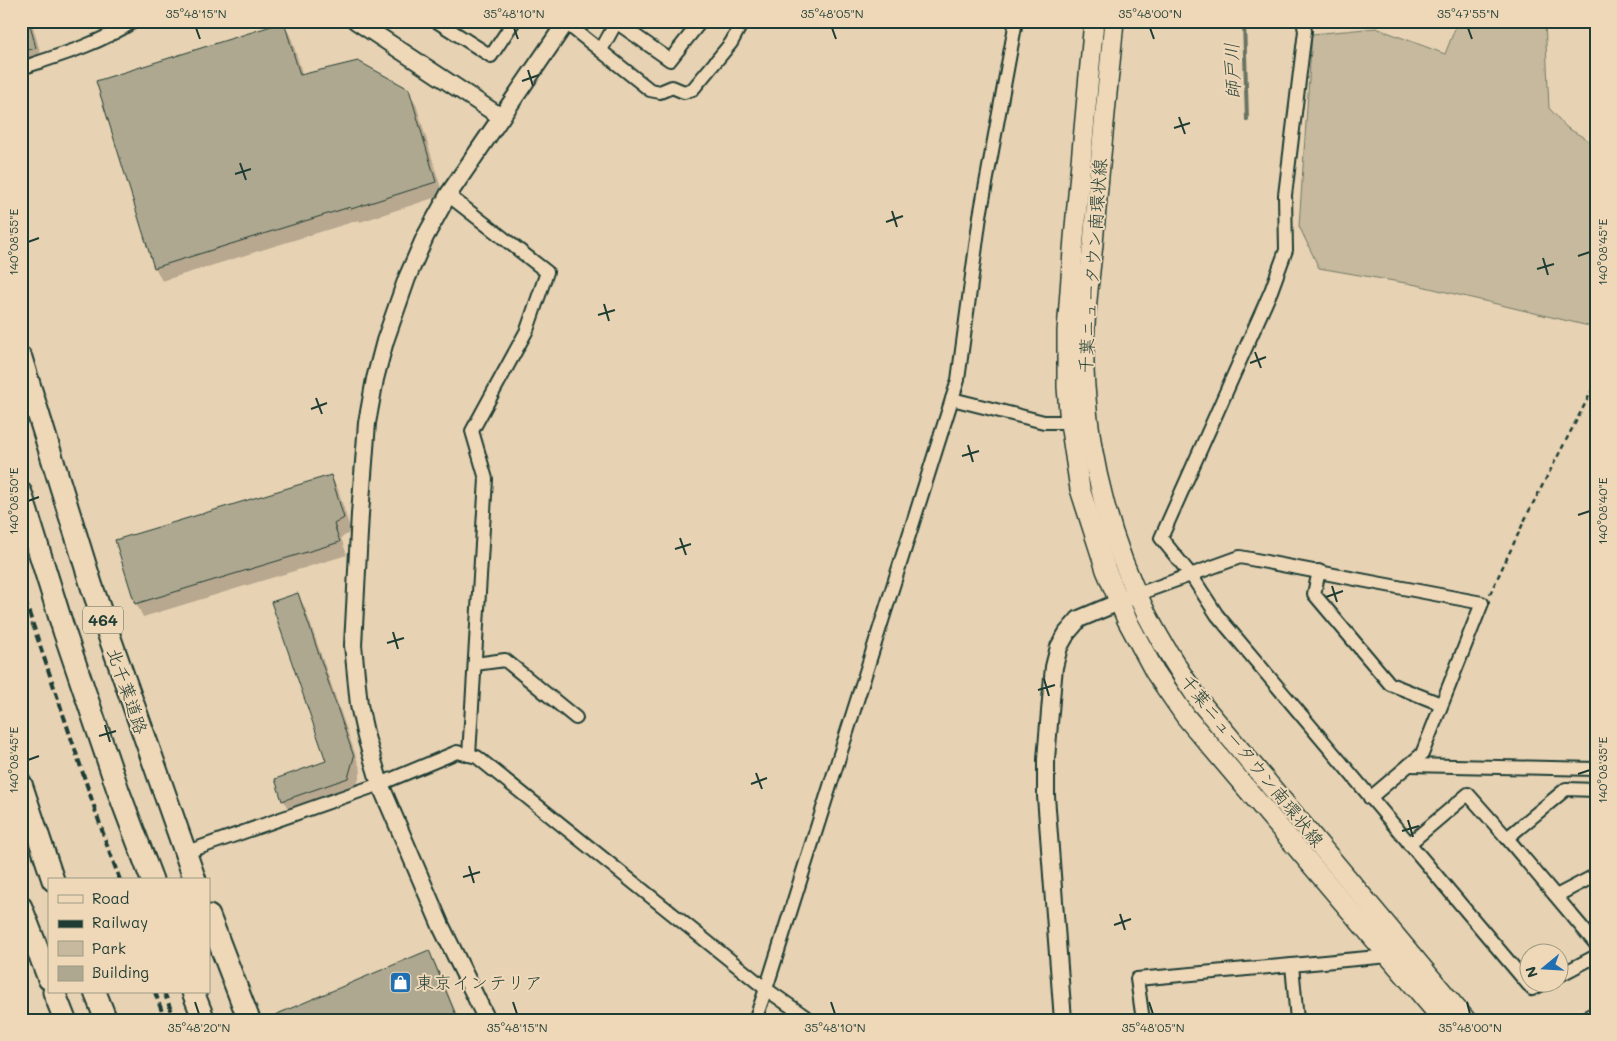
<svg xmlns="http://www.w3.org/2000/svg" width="1617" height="1041" font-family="Mali,'Klee One',sans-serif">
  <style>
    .green { fill: #c6b99d; stroke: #727b68 }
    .shadow { fill: #0003 }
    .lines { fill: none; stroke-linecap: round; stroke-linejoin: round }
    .stream { stroke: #687362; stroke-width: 4 }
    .building { fill: #afa890; stroke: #1f3d34 }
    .minor-casing { stroke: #1f3d34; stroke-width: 16 }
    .tertiary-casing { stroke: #1f3d34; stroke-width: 20 }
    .secondary-casing { stroke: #1f3d34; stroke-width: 22 }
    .trunk-casing { stroke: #1f3d34; stroke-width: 25 }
    .path { stroke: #1f3d34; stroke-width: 2.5; stroke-dasharray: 5 4; stroke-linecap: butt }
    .minor { stroke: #efd8b8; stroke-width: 12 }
    .tertiary { stroke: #efd8b8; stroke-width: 16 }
    .secondary { stroke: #efd8b8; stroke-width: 19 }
    .trunk { stroke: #efd8b8; stroke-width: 21 }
    .rail { stroke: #1f3d34; stroke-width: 4; stroke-dasharray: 8 4; stroke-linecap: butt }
    .ticks { fill: none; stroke: #1f3d34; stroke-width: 2 }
    .labels { text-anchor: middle; stroke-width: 4; stroke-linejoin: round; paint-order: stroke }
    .shield { fill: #efd8b8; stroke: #5d6c5c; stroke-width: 1 }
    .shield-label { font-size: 16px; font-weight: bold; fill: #1f3d34 }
    .street-label { font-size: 18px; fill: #1f3d34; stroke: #efd8b8 }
    .poi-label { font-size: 18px; fill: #1f3d34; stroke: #efd8b8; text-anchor: start }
    .water-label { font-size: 19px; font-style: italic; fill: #314a3f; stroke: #efd8b8 }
    .neatline { fill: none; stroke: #1f3d34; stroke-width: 2 }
    .ticks-label { font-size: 12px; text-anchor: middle; fill: #1f3d34 }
  </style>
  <rect width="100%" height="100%" fill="#e7d2b3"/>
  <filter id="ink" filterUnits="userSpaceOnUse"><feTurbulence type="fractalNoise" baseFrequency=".02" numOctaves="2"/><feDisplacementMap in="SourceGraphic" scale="10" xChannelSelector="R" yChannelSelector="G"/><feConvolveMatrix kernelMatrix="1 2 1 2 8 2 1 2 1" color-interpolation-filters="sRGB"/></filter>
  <g filter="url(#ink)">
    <polygon class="green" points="1458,21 1545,21 1549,108 1566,127 1596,145 1596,329 1589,326 1417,285 1319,268 1299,226 1312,34 1376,28 1445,54"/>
    <g class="shadow">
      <polygon points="21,21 31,21 32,23 43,62 21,68"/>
      <polygon points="283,24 291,37 303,76 408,90 416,104 443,195 360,222 359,220 162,281 155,267"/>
      <polygon points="331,476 338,489 351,532 341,538 347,555 143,617 136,603"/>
      <polygon points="298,595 305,608 361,771 355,792 291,814 283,800 327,762"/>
      <polygon points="428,952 436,965 459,1020 272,1020"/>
    </g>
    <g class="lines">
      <polyline class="stream" points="1244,21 1247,120"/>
    </g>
    <g class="building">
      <polygon points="21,21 29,21 36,48 21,52"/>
      <polygon points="284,22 300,75 358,61 409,89 436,182 351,209 350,207 154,268 96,81"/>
      <polygon points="331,475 344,518 334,524 340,542 135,604 115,540"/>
      <polygon points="298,593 354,757 348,778 282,801 275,779 326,761 271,602"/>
      <polygon points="429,950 458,1020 263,1020"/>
    </g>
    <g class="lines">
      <defs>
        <g id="minor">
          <polyline points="436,21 491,56 514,21"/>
          <polyline points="1303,21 1305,31 1285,195 1286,250 1271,291 1161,538 1191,575 1217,615 1532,989 1543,984"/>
          <polyline points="616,22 670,60 701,21"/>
          <polyline points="566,23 650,90 660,92 672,87 684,92 693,89 731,43 743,21"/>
          <polyline points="601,50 617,21"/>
          <path d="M21 68C61 55 99 44 134 21"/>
          <polyline points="448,195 547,272 527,330 472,431 486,479 469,755"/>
          <polyline points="952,399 1044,422 1076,422"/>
          <polyline points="1319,571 1314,594 1390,684 1441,704"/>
          <polyline points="1138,594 1240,557 1482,603 1422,754 1370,798"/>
          <polyline points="475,664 505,660 576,718"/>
          <polyline points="1409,765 1596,769"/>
          <polyline points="1507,838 1566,789 1596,790"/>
          <polyline points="1409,844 1468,794 1507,838 1596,944"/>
          <polyline points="184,853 380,784 457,752 477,757 766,989 810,1020"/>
          <polyline points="1556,896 1596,875"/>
          <polyline points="1292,965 1297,1020"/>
          <polyline points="1560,975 1596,956"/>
          <polyline points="755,1020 766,989 958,380 980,216 1016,21"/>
          <polyline points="1143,1020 1137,979 1389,956"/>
        </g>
        <g id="tertiary">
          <polyline points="356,21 501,117"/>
          <polyline points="487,1020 441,926 380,784 366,737 359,705 353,645 360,514 367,423 375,379 385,341 407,278 425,237 448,195 567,21"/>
          <polyline points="1063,1020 1046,796 1046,759 1052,688 1054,667 1059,647 1067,633 1079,619 1131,597"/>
          <polyline points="1586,1020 1596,1015"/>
        </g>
        <g id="secondary">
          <polyline points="1094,21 1074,238 1067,331 1067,387 1070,423 1080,489 1106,570 1127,620 1155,672 1186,717 1443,1020"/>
          <path d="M1114 21C1107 95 1099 170 1093 244 1088 291 1081 340 1085 387 1090 464 1111 544 1146 613 1162 644 1181 674 1201 703L1466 1020"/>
        </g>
        <g id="trunk">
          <polyline points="21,358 92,587 195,880"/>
          <polyline points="21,493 64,631 118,790 152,880"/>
          <polyline points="21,784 53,880"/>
          <polyline points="21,907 49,979"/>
          <polyline points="209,916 249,1020"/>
          <polyline points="54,992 65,1020"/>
          <polyline points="95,992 106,1020"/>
          <polyline points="193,992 204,1020"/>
        </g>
      </defs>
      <use href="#minor" class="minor-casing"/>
      <use href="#tertiary" class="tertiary-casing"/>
      <use href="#secondary" class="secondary-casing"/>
      <use href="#trunk" class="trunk-casing"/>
      <polyline class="path" points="1490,594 1528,513 1596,383"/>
      <use href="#minor" class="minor"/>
      <use href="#tertiary" class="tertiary"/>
      <use href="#secondary" class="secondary"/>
      <use href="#trunk" class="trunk"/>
      <g class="rail">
        <polyline points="21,589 107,845 120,880"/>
        <polyline points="155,992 165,1020"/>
        <polyline points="164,992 175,1020"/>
      </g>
    </g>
  </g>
  <path class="ticks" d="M196 28 200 39M514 28 518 39M832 28 836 39M1150 28 1154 39M1468 28 1472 39M528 70 533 86M522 81 539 75M1179 117 1185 134M1174 128 1190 123M240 163 246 180M235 174 251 169M892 211 897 227M886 222 903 216M28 242 39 238M1578 256 1590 252M1543 258 1548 275M1537 269 1554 264M604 304 609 321M598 315 615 310M1255 352 1261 368M1250 363 1266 357M316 398 322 414M311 409 327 403M968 445 973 462M962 456 979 451M28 501 39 497M1578 515 1590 511M680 538 686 555M675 549 691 544M1332 586 1337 602M1326 597 1343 591M393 632 398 649M387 643 404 638M1044 679 1049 696M1038 690 1055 685M105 725 110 742M99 736 116 731M28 760 39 756M756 773 762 789M1578 774 1590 770M751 784 767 778M1408 820 1413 837M1402 831 1419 826M469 866 474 883M463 877 480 872M1120 914 1125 930M1114 925 1131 919M195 1002 199 1014M513 1002 517 1014M831 1002 835 1014M1149 1002 1153 1014M1467 1002 1470 1014"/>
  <defs>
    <symbol id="shop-square" viewBox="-11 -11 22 22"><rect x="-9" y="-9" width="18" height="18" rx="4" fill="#1f6fb2" stroke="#efd8b8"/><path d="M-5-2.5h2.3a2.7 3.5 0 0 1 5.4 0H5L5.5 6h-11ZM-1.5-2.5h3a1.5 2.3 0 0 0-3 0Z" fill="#fff"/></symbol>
  </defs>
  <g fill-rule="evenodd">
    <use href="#shop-square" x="388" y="970" width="25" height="25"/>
  </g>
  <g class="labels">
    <rect class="shield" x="83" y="606.5" width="40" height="27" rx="4"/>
    <g class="shield-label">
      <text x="103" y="626">464</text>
    </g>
    <g class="street-label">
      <text transform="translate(1093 266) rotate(-86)" y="6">千葉ニュータウン南環状線</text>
      <text transform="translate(127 691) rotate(71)" y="6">北千葉道路</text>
      <text transform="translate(1252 761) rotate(51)" y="6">千葉ニュータウン南環状線</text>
    </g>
    <g class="poi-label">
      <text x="416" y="989">東京インテリア</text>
    </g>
    <g class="water-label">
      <text transform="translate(1232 71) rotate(-92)" y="7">師戸川</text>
    </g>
  </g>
  <rect width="1617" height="1041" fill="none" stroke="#efd8b8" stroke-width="55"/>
  <rect x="48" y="878" width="162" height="115" fill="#efd8b8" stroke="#9c9a83"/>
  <rect x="58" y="895" width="25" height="8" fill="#efd8b8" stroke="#9c9a83"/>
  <text x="92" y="904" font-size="15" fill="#1f3d34">Road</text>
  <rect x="58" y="920" width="25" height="8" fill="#1f3d34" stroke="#9c9a83"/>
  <text x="92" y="928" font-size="15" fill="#1f3d34">Railway</text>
  <rect x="58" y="941" width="25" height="15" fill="#c6b99d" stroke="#9c9a83"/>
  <text x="92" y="954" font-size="15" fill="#1f3d34">Park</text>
  <rect x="58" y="966" width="25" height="15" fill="#afa890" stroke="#9c9a83"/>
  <text x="92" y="978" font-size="15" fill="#1f3d34">Building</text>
  <g transform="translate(1544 968) rotate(252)"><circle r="24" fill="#efd8b8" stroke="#9c9a83"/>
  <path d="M0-4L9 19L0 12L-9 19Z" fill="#1f6fb2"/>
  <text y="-8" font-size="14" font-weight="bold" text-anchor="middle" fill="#1f3d34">N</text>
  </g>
  <rect x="28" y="28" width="1562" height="986" class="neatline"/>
  <g class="ticks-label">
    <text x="196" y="18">35°48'15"N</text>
    <text x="514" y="18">35°48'10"N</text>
    <text x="832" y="18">35°48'05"N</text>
    <text x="1150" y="18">35°48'00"N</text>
    <text x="1468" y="18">35°47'55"N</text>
    <text transform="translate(14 242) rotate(-90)" y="4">140°08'55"E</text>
    <text transform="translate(1603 252) rotate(-90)" y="4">140°08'45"E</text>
    <text transform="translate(14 501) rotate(-90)" y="4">140°08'50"E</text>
    <text transform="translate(1603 511) rotate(-90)" y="4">140°08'40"E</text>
    <text transform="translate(14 760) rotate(-90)" y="4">140°08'45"E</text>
    <text transform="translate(1603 770) rotate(-90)" y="4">140°08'35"E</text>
    <text x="199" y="1032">35°48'20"N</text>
    <text x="517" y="1032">35°48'15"N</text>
    <text x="835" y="1032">35°48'10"N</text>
    <text x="1153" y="1032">35°48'05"N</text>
    <text x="1470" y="1032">35°48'00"N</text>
  </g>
</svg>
